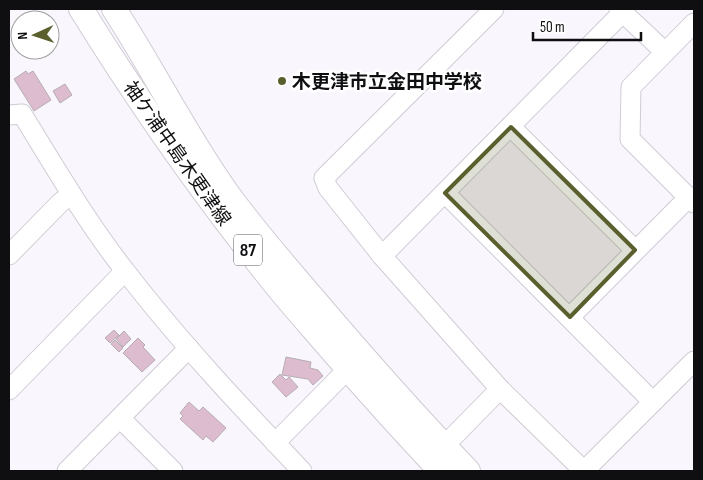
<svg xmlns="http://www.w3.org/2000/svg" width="703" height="480" font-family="'Sofia Sans Condensed','Noto Sans JP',sans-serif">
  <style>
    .building { fill: #debcd0; stroke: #b6adb2 }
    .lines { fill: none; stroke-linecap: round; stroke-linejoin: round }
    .minor-casing { stroke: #d0cbd4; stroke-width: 21 }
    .major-casing { stroke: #d0cbd4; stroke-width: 26 }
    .minor { stroke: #fff; stroke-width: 19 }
    .major { stroke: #fff; stroke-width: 24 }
    .marked { fill: #5a5f2d; fill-opacity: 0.2; stroke: #5a5f2d; stroke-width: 4; stroke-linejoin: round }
    .poi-dot { fill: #5a5f2d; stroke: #fff; stroke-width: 2 }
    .labels { text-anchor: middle; stroke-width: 5; stroke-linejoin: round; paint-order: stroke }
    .shield { fill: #fff; stroke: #575658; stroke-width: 1 }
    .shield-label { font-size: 18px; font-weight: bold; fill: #0f0e11 }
    .poi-label { font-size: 19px; font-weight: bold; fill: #0f0e11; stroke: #fff; text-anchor: start }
    .street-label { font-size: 19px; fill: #0f0e11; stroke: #fff }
  </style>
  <rect width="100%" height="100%" fill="#faf6fe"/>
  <g class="building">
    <polygon points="26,71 28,74 33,71 51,100 34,111 14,79"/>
    <polygon points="65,84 72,95 60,103 53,91"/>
    <polygon points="114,330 119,335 110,343 105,338"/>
    <polygon points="124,331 131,339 123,347 116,339"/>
    <polygon points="138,338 145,345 143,347 155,360 142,372 123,353"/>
    <polygon points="115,340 123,348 119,352 111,344"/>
    <polygon points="286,357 311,362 310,368 318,370 323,376 313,385 308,379 282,375"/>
    <polygon points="280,374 286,380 289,377 298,387 286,397 272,382"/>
    <polygon points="189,402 199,411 203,407 226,428 213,442 206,436 203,440 180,419 183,416 180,413"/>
  </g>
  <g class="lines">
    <defs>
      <g id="minor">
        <polyline points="494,9 324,178 328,188 382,256 500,389 584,471"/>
        <polyline points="619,9 665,52"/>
        <polyline points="694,23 631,87 630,139 694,203"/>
        <path d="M9 115 22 114C55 167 87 223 126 272 180 342 241 407 302 471"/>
        <polyline points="511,127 635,250"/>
        <polyline points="445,193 653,402"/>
        <polyline points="9,255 61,202 72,195"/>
        <polyline points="382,256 623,12"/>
        <polyline points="570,317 689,197"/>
        <polyline points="9,390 125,271"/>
        <polyline points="120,418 173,471"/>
        <polyline points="275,443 348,369"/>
        <polyline points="444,446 500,389"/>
        <polyline points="67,471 189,348"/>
        <polyline points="584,471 694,361"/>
      </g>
      <g id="major">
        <path d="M81 9C138 101 200 190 268 275 285 297 304 318 322 339 361 384 400 428 441 471"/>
        <path d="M114 9C153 69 185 134 227 193 253 229 282 262 311 296 362 356 414 415 468 471"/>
      </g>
    </defs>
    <use href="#minor" class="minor-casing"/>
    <use href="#major" class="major-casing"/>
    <use href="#minor" class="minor"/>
    <use href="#major" class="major"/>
  </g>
  <path class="marked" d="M511 127 635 250 570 317 445 193Z"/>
  <circle class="poi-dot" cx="282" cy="81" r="5"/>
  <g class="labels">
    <rect class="shield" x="234" y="234.5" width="28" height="31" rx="4"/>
    <g class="shield-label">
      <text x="248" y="256">87</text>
    </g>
    <g class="poi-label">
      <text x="292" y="88">木更津市立金田中学校</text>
    </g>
    <g class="street-label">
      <text transform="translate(178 153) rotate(55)" y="7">袖ケ浦中島木更津線</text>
    </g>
  </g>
  <rect width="703" height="480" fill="none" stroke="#0f0e11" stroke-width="20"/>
  <g transform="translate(35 35) rotate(267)"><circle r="24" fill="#ffffff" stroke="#9f9fa0"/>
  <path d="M0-4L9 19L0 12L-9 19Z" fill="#5a5f2d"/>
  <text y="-8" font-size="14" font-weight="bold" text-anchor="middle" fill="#0f0e11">N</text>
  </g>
  <path d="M533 32v8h108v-8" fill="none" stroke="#0f0e11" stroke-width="2.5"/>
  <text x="540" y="32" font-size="15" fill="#0f0e11" stroke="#ffffff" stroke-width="4" paint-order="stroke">50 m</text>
</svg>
